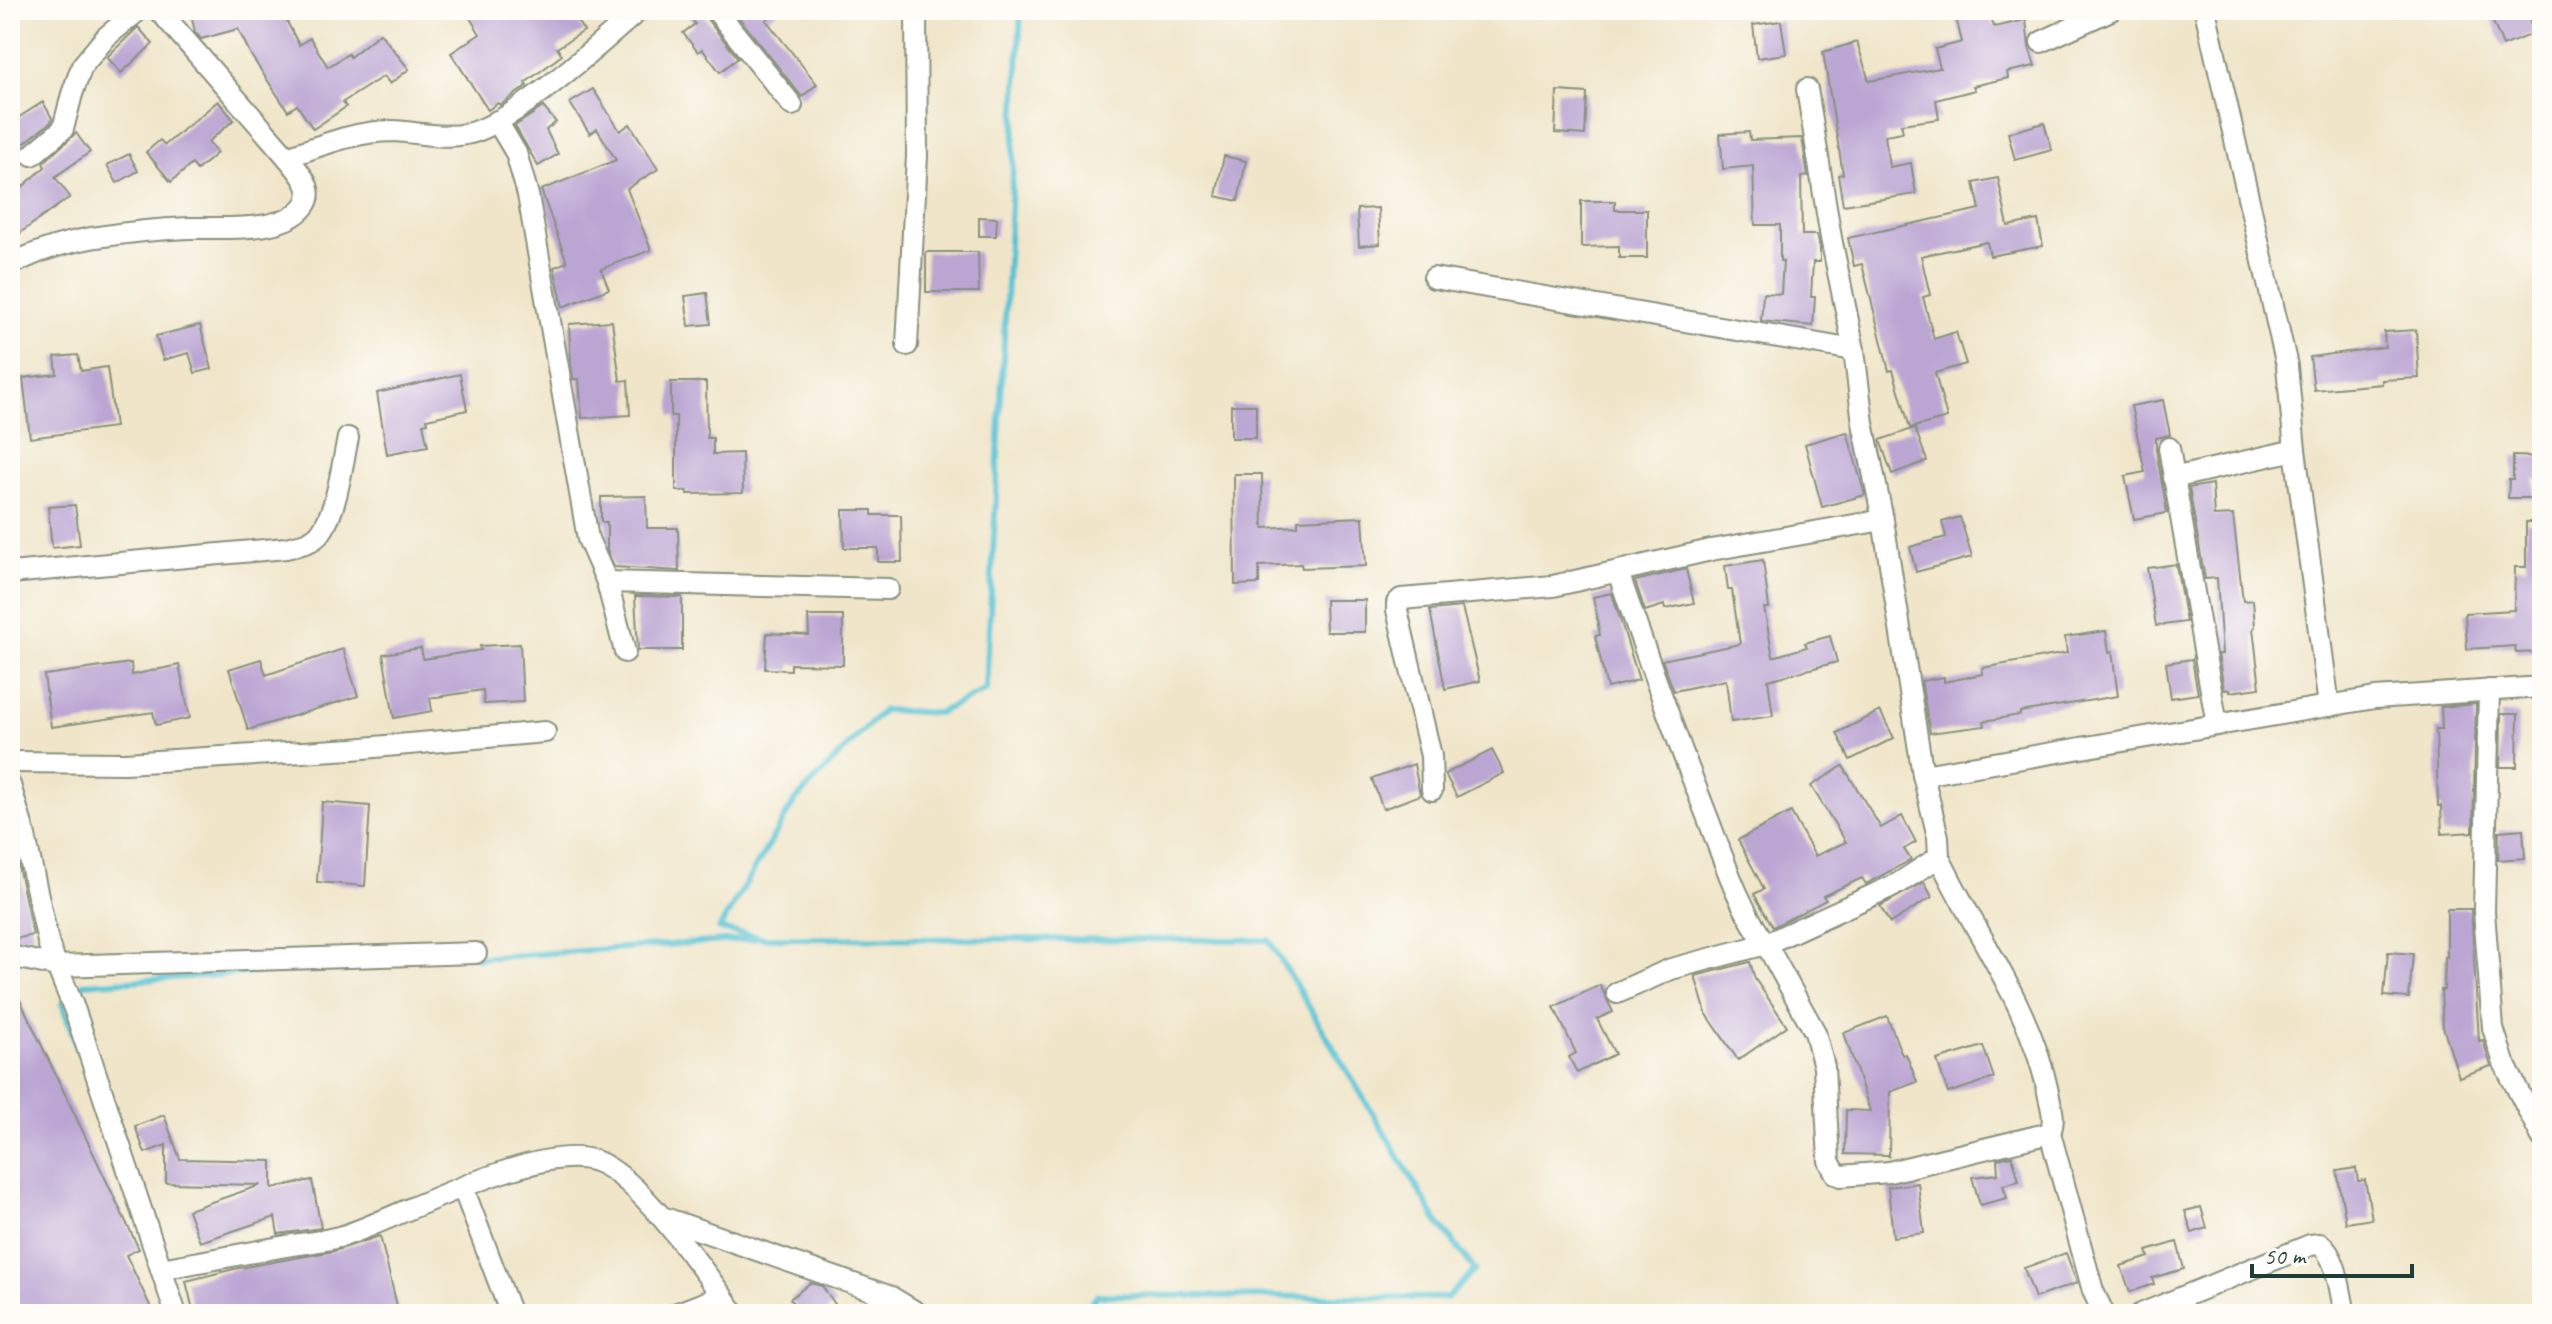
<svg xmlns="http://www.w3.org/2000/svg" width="2552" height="1324" font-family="Caveat,sans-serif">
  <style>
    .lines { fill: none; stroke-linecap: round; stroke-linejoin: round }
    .stream { stroke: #57c2d3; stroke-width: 6 }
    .building { fill: #bba5d3 }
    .street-casing { stroke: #88917e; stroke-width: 24 }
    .street { stroke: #fff; stroke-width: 20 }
  </style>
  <rect width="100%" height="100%" fill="#fdfcf7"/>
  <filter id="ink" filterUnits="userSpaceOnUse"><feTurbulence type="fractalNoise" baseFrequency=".0125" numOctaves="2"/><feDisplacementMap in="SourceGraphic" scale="16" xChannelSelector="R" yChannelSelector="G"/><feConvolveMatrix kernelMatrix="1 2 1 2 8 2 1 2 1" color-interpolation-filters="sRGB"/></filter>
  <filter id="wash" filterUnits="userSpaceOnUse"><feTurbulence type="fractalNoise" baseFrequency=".006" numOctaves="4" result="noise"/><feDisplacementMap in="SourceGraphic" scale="32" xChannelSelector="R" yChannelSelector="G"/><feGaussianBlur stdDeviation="1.8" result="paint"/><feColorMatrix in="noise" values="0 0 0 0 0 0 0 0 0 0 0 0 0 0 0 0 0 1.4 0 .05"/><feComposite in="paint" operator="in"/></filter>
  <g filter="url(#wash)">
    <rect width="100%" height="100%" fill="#f0e5c9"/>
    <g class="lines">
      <g class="stream">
        <polyline points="1021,10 986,690 938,713 883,710 794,802 719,929 764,938 1269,940 1437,1221 1475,1270 1447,1298 1098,1295 1081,1314"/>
        <polyline points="477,958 754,939"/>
        <polyline points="83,984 339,967"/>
        <polyline points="62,1003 79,1053"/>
      </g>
    </g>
    <g id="blocks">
      <g class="building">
        <polygon points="190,10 281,10 299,45 310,38 328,67 348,54 350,57 380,33 409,69 390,84 384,76 343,102 346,107 313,129 297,105 288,111 252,57 238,29 201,39 195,32"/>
        <polygon points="465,10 569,10 584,31 557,48 562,55 525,83 527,86 500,105 498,103 488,110 451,53 480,34"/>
        <polygon points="684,10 703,10 706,18 738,58 720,72 702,49 698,52 683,33 695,24"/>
        <polygon points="733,10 779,10 766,20 817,84 802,97"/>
        <polygon points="1954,10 1989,10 1994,27 2026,20 2029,47 2035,66 2007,72 2008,78 1973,86 1975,90 1936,100 1939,119 1901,124 1903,132 1885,135 1889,167 1911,163 1916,194 1843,205 1838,175 1843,174 1823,52 1857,42 1869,81 1940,68 1935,49 1962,42"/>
        <polygon points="2488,10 2525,10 2534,33 2503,46"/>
        <polygon points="1781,21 1786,54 1757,58 1753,25"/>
        <polygon points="138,27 153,44 121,73 107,57"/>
        <polygon points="593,89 620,131 630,124 658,169 627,189 651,250 601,269 609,289 563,307 554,267 567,262 541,190 616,160 597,129 590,134 570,103"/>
        <polygon points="1557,91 1587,93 1585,135 1555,133"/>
        <polygon points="218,101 234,120 208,142 217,153 197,170 192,164 171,182 146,152 160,140 165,145"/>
        <polygon points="43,102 52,118 51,122 17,149 10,137 10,129 19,124 16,119"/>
        <polygon points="543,107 556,122 546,130 558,154 538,166 515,126"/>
        <polygon points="2044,123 2052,150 2015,160 2008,133"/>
        <polygon points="1749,132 1750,140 1802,138 1808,176 1801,177 1802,235 1817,235 1820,248 1820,262 1813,262 1811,297 1815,297 1813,326 1761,321 1763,293 1781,294 1783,261 1780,261 1780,225 1755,225 1753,166 1723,169 1720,134"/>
        <polygon points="76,133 90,152 55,177 70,197 10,240 10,198 45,167 43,163"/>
        <polygon points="129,154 138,171 117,183 107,165"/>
        <polygon points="1224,156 1246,161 1238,201 1216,196"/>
        <polygon points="1998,178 2008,226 2038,220 2043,246 1990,256 1987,242 1921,256 1930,295 1923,297 1934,339 1956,332 1966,364 1935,373 1947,418 1910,428 1893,370 1889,371 1862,264 1854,266 1848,238 1980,209 1974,183"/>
        <polygon points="1581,201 1615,201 1615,210 1647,210 1647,258 1619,258 1619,246 1581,247"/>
        <polygon points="1378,208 1380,244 1359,246 1357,209"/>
        <polygon points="979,217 997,218 996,236 979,236"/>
        <polygon points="926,252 978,252 979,292 926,292"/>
        <polygon points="707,293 711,324 689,326 685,296"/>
        <polygon points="612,321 620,381 628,380 630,415 582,418 579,379 573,379 571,366 569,324"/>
        <polygon points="200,325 212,369 195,373 189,353 163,360 156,336"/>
        <polygon points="2416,330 2419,378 2382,380 2382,384 2314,390 2310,357 2385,347 2384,332"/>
        <polygon points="78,355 81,371 107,367 115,427 30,438 23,378 57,374 55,357"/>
        <polygon points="460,374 467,410 427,419 428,423 423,424 428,446 387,454 377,393"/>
        <polygon points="671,382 706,382 707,438 713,438 713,454 742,453 743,493 687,494 687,491 676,491 676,416 671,416"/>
        <polygon points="2163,400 2170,435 2156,438 2156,449 2167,513 2134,519 2125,476 2145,472 2131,406"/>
        <rect x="1231" y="405" width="25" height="33"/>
        <polygon points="1915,428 1927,461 1892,474 1880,440"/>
        <polygon points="1847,432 1865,495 1822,507 1805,444"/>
        <polygon points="2513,456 2542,457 2542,479 2534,479 2534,498 2508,498 2509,480 2513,480"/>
        <polygon points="1234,474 1262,474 1263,528 1298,526 1298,520 1363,517 1366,566 1302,568 1301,564 1259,566 1259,584 1235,585"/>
        <polygon points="2212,484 2214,516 2233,515 2243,601 2253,600 2255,627 2253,628 2260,688 2230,692 2230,689 2224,690 2218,654 2222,654 2217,578 2205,579 2189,488"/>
        <polygon points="646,496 647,528 678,528 679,571 614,567 607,550 607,522 601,522 601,497"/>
        <polygon points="75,505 80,545 52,548 48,507"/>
        <polygon points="843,510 872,510 872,515 901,515 902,562 878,562 878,548 844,548"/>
        <polygon points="1960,517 1972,557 1916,572 1910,547 1946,537 1942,522"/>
        <polygon points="2526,522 2542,522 2541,652 2516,653 2515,646 2467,649 2465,613 2514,610 2515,567 2526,567"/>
        <polygon points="1763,560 1769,608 1764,608 1773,657 1807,647 1805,643 1830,636 1837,662 1768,680 1773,716 1731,722 1726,680 1674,691 1662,660 1740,644 1732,590 1728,590 1725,566"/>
        <polygon points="2176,564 2186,622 2156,626 2147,568"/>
        <polygon points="1686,569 1694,603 1665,609 1664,605 1645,611 1635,581"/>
        <polygon points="1612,593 1639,680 1607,688 1595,636 1600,635 1593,597"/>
        <polygon points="635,596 682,597 682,650 638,650"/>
        <polygon points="1325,600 1365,600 1365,632 1326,632"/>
        <polygon points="1462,607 1480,681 1445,689 1430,610"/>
        <polygon points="808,616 843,616 843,665 791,664 791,670 765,669 767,633 809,635"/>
        <polygon points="2106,631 2109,652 2112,651 2118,696 2020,712 2020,715 1984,721 1985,726 1930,733 1921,681 1944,677 1944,682 1983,674 1982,668 2067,653 2065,637"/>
        <polygon points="520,644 523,702 484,704 483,690 430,698 432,711 394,718 383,654 421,648 423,659 481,650 480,646"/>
        <polygon points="343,649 358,696 248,730 229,669 261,659 266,675"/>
        <polygon points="2192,659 2198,694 2171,698 2166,663"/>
        <polygon points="131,663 132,675 179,665 190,718 156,725 153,712 51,727 44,675"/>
        <polygon points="2476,704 2473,832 2442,834 2441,806 2438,806 2436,729 2442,729 2441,707"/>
        <polygon points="1880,711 1894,738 1850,760 1837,733"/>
        <polygon points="2501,714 2518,714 2517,767 2500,767"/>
        <polygon points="1492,750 1504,773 1457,797 1445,774"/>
        <polygon points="1414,764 1420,795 1383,809 1372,779"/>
        <polygon points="1843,766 1881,828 1902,816 1916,842 1904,849 1911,860 1866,884 1862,878 1823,896 1826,900 1773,927 1754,894 1764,889 1738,840 1791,812 1815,856 1846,842 1811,786"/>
        <polygon points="322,802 370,806 365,886 317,882"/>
        <polygon points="2523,829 2525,858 2498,860 2499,831"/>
        <polygon points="17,861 33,935 10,940 10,863"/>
        <polygon points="1924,882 1932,897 1890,923 1880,906"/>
        <polygon points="2447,909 2471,909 2479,1041 2483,1040 2491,1066 2459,1077 2443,1027 2441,990 2444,990 2445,957 2447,957"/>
        <polygon points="2388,952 2413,954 2409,998 2384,996"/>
        <polygon points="1750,962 1755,979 1787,1026 1738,1060 1706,1013 1695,976"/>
        <polygon points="10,979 139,1249 126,1255 154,1314 10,1314"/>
        <polygon points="1600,985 1613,1012 1597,1019 1615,1054 1577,1073 1569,1057 1576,1053 1554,1007"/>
        <polygon points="1887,1016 1902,1055 1906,1054 1917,1082 1890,1092 1889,1157 1888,1155 1845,1154 1846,1110 1870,1111 1844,1033"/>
        <polygon points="1983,1046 1994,1078 1948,1093 1937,1060"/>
        <polygon points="164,1115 180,1159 272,1161 272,1188 312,1180 321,1228 278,1234 275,1217 200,1242 188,1210 261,1185 166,1183 166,1145 145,1153 135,1126"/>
        <polygon points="2012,1156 2019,1181 2003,1185 2007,1198 1980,1205 1972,1177 1998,1174 1997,1159"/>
        <polygon points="2356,1168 2358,1181 2365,1180 2372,1219 2346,1223 2337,1171"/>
        <polygon points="1918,1183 1924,1233 1893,1237 1888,1187"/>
        <polygon points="2201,1207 2207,1228 2192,1233 2185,1211"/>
        <polygon points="380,1236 399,1314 194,1314 186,1281 234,1269 334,1251"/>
        <polygon points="2177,1242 2184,1269 2152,1278 2154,1284 2130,1292 2121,1266 2149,1257 2147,1251"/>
        <polygon points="2066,1253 2077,1283 2035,1298 2024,1268"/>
        <polygon points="810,1283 822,1286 835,1304 823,1314 802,1314 790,1299"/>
      </g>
    </g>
  </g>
  <g filter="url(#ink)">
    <use href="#blocks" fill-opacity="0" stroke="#88917e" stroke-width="2"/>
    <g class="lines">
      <defs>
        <g id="street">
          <polyline points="716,10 792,105"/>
          <polyline points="2041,42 2111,10"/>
          <polyline points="1807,89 1831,238 1854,350 1863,423 1883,520 1923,775 2375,698 2542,687"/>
          <polyline points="497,121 516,153 528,195 588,539 607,582 625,652"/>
          <polyline points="32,155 63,129 72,94 82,66 106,37 139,10"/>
          <path d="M287 157C322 145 356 131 393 131 417 132 443 139 466 134 512 126 601 42 639 10"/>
          <path d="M10 266C33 252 64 243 91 238 122 233 157 229 189 228 219 227 285 234 305 205 317 188 296 169 287 157L159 10"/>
          <polyline points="1434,278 1854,350"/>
          <polyline points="907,345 917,156 916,10"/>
          <polyline points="2169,448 2217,725"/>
          <polyline points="2295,450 2329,706"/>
          <polyline points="2173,478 2295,450 2287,366 2205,10"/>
          <path d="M10 573 286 548C299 545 313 543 321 532 337 510 342 465 348 438"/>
          <polyline points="607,582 888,589"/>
          <polyline points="2489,690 2484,911 2493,1028 2504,1063 2542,1137"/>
          <polyline points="10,762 125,763 352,749 545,732"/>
          <path d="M1923 775 1938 837 1939 857 1899 883 1766 944 1815 1032 1824 1067 1829 1161 1836 1174 1841 1176 1889 1172 2050 1133C2056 1118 2051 1108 2048 1092 2030 1005 1976 936 1939 857"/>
          <polyline points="10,785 24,832 49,946 75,1011 176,1314"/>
          <polyline points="1432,790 1431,756 1397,610 1397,603 1401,599 1553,586 1711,550 1883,520"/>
          <polyline points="10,956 57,966 476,953"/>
          <path d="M1617 993 1671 969 1766 944C1738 906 1724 860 1707 816 1675 735 1646 654 1618 572"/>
          <polyline points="2050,1133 2093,1291 2104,1314"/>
          <polyline points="463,1188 511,1314"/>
          <polyline points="662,1217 891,1297 919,1314"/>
          <path d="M161 1269C203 1261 244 1254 286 1246 306 1243 327 1241 346 1235 403 1216 543 1139 598 1162 642 1180 706 1274 735 1314"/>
          <polyline points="675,1314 722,1296"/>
          <path d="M2141 1314 2310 1245 2320 1244C2338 1258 2340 1293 2345 1314"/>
        </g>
      </defs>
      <use href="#street" class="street-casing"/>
      <use href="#street" class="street"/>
    </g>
  </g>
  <rect width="2552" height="1324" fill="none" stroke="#fdfcf7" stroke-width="40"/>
  <path d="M2252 1264v12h160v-12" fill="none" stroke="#1f3d34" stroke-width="4"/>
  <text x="2264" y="1264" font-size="24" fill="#1f3d34" stroke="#fdfcf7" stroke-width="6" paint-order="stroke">50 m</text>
</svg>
